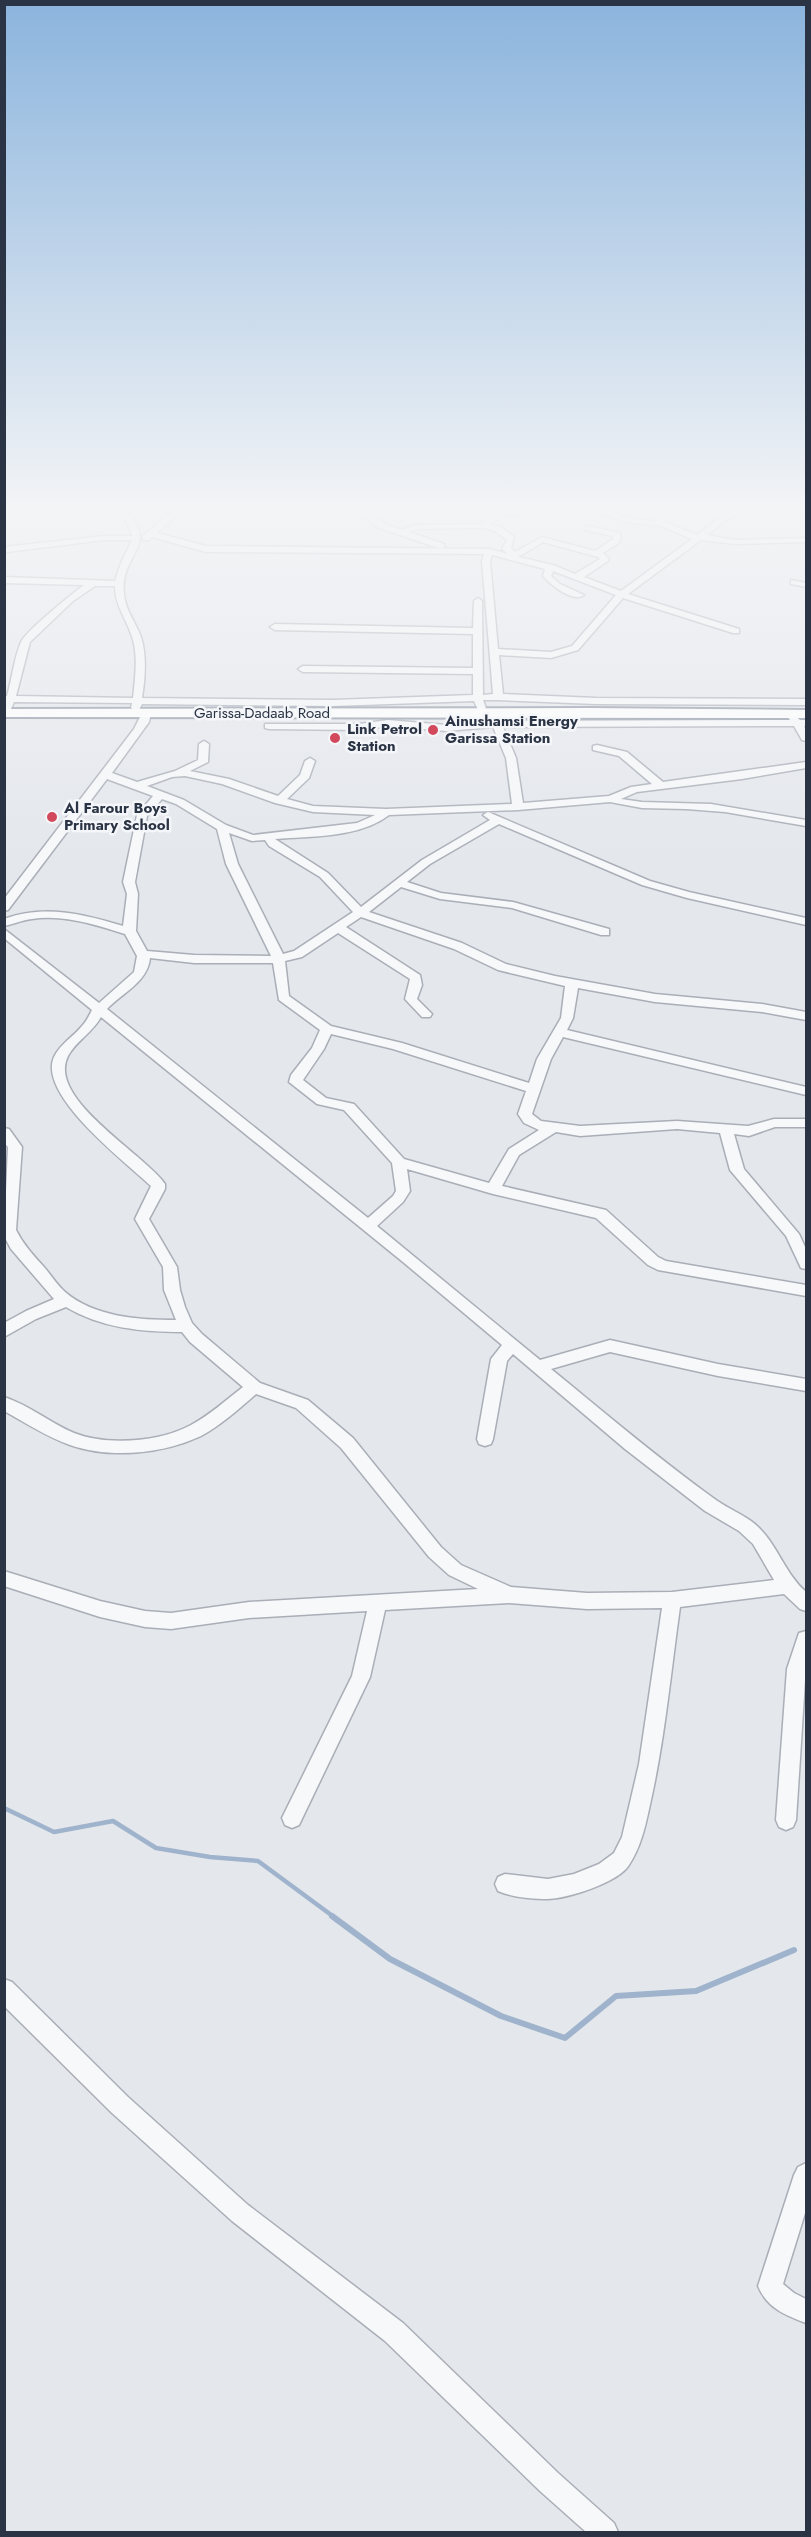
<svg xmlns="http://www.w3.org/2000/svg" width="811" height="2537" font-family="Jost,sans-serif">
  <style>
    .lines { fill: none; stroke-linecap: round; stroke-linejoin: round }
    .stream-far1 { stroke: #9fb4cc; stroke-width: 4.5 }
    .stream { stroke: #9fb4cc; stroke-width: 6 }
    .minor-casing { stroke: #a9aeb7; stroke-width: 3 }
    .highway-casing { stroke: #8b94a3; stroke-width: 4 }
    .minor { fill: #f7f8fa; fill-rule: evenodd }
    .highway { fill: #fff; fill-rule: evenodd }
    .poi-dot { fill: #d1495b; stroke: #f4f6f9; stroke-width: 2 }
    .labels { text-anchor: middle; stroke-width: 5; stroke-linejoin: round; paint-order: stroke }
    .far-street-label { font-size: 15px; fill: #2b3445; stroke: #f4f6f9 }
    .far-poi-label { font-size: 15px; font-weight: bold; fill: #2b3445; stroke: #f4f6f9; text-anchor: start }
  </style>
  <rect width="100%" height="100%" fill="#e4e7ec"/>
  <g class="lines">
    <polyline class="stream-far1" points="4,1808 54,1832 113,1821 156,1848 210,1857 258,1861 334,1917"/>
    <polyline class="stream" points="332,1916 390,1959 501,2016 565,2038 616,1996 696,1991 794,1950"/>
    <defs>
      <g id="minor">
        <path d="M112 507H121C164 546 119 552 124 594 125 610 136 623 141 637 147 656 145 679 142 698L333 700 473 695V674L303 672 298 669 303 666 473 668V634L275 630 270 627 275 624 473 628 474 601 478 598 482 601 483 695 493 694 482 561 484 554 206 552 152 537 149 540H143V536L177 507H186L157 533 206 546 489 549 508 554 502 549 507 540 495 531 484 528 417 529 409 532 444 544 445 546 441 549 377 527 354 507H363L383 523 401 530 416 525 482 524 493 514 522 510H525V514L502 516 489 525 501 527 514 537 511 548 515 552 542 537 595 551 613 539V536L585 530 584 528 588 526 620 533V542L603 553 609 559 608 561 584 577 621 591 692 539 661 526 631 523 578 507H592L632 519 657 521 650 507H658L665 522 697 535 734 507H744L707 535 735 540 806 538V542L735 544 701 540 628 594 739 629V633H733L623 598 578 650 551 658 499 655 503 694 596 698 806 699V705L596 704 498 700H483L486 708 481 711 478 710 474 701 333 706 142 704 139 710 136 711 131 708 132 703 14 702 11 709H5L4 696H7C12 679 14 658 21 642 27 630 72 594 84 585L4 583V577L115 581 121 563 132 540H104L7 552 4 551V547L104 536H133L126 521ZM543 542 598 557 600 559 575 574 553 565 518 557ZM492 555 545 569 543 576C551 585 573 603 584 595L560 584 551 576 553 571 616 595 572 646 551 652 498 649 490 561ZM95 586H115C115 607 128 621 133 640 138 658 135 679 133 698L16 696 30 642 73 601Z"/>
        <polygon points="755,507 806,510 806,514 759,509"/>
        <polygon points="791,580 806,583 806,587 791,584"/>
        <path d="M143 711 151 713 149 722 112 773 137 782 175 771 198 760 199 744 204 741 209 744 208 762 190 771 229 779 278 796 300 775 305 761 310 758 315 761 309 778 287 799 313 806 386 809 512 804 506 758 493 727 446 731 388 726 359 730 269 729 265 728V724H359L388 720 446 725 492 721V716L497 713 502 716V721L790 720 788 717 793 714 800 720H806V726H804L806 731V741L802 740 794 726 503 727 516 758 523 803 609 796 631 787 652 784 619 756 593 750V746L597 745 627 752 663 782 806 762V768L742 779 637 792 621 799 642 802 711 804 806 820V826L725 812 686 809 642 808 610 802 518 810 389 815C359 838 312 836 275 839L328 873 361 907 422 860 490 820 483 815 488 812 650 881 689 892 806 918V925L687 898 642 885 499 824 430 864 407 882 441 893 513 902 609 929V935H601L512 908 440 899 401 887 369 912 462 943 506 964 555 976 655 994 762 1004 806 1012V1020L762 1012 655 1002 578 988 573 1018 567 1030 806 1087V1095L563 1037 551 1059 532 1114 541 1121 580 1126 677 1121 748 1126 774 1119H806V1127H775L749 1136 734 1134 744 1169 799 1234 806 1249V1269L801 1268 786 1236 730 1170 720 1133 677 1129 580 1136 556 1132 519 1155 502 1186 606 1210 658 1257 666 1261 806 1285V1296L658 1270 648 1265 596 1218 493 1194 407 1169 410 1191 403 1202 377 1226 540 1360 610 1340 718 1364 806 1379V1391L718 1376 610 1352 551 1369C605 1413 659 1459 716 1500 727 1508 740 1513 751 1521 776 1539 783 1572 806 1592V1611L800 1609 784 1594 680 1607C671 1671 665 1737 651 1800 646 1823 642 1845 629 1865 619 1882 567 1899 547 1899 532 1899 512 1897 498 1891L495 1884 498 1877 505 1874 548 1879 574 1874 599 1864 614 1853 622 1837 639 1764 662 1608 587 1609 509 1603 385 1610 370 1677 299 1825 292 1828 285 1825 282 1818 352 1676 367 1611 249 1618 171 1629 145 1627 100 1617 4 1586V1571L100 1601 145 1611 171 1613 249 1602 478 1589 449 1575 429 1557 341 1448 296 1408 256 1394C239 1409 221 1425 201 1436 163 1454 110 1459 70 1445 47 1437 26 1423 4 1411V1397C29 1405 50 1423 74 1433 107 1446 160 1442 191 1425 210 1415 226 1400 243 1387L190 1342 182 1332C142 1332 101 1328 66 1307L36 1319 4 1337V1323L26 1311 54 1299 11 1249 4 1236 8 1147 4 1143V1128L9 1129 22 1147 16 1230C23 1244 33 1255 44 1267 51 1275 57 1285 65 1292 94 1317 139 1320 176 1320L164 1290 163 1267 135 1219 151 1186C126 1162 37 1095 54 1057 60 1044 73 1037 82 1026 86 1022 89 1016 92 1010L4 938V929L99 1003 134 972 137 956 125 934C96 925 63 914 32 919 22 920 14 924 4 926V919C44 904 84 914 123 926L127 894 123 882 137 815 153 796 107 779 8 910 4 911V899L134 729ZM185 776 222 784 275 803 313 812 375 815 357 823 253 835 226 825 184 800 147 786 172 777ZM162 799 176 804 217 829 226 864 271 956 194 955 147 951 136 931 138 894 135 882 147 816ZM229 833 252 841 265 840 269 846 320 877 353 912 294 951 283 954 238 864ZM361 917 454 949 498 970 565 986 561 1018 537 1059 529 1083 402 1043 331 1026 289 996 285 961 302 957 338 933 410 979 405 999 422 1017H430L432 1014 417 999 422 985 420 975 346 927ZM150 958 194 963H273L279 1000 320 1030 312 1048 291 1075 289 1082 317 1104 344 1110 392 1163 396 1191 393 1196 368 1218 107 1009C121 994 148 982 150 958ZM101 1017 403 1262 502 1345 491 1359 477 1439 479 1444 485 1446 491 1444 493 1439 507 1361 513 1354 625 1449 705 1511 739 1531 753 1544 774 1580 672 1592 587 1593 511 1587 461 1565 441 1547 353 1438 308 1400 260 1383 202 1334 192 1323 185 1307 180 1290 177 1267 149 1219 165 1189V1184C146 1155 46 1099 68 1056 76 1041 92 1033 101 1017ZM331 1034 393 1049 526 1091 518 1114 524 1123 539 1130 509 1149 489 1183 404 1159 354 1104 326 1098 303 1080 324 1049Z"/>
        <polygon points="806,1631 806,1665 796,1820 793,1827 786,1830 779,1827 776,1820 787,1669 799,1633"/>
        <polygon points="4,1979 12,1982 128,2097 248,2205 403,2323 558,2473 614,2523 618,2532 586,2532 540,2491 385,2341 232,2221 112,2113 4,2006"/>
        <path d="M806 2163V2210L783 2284 794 2293 806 2299V2323C785 2315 767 2308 758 2286L794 2175 798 2167Z"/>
      </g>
      <polygon id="highway" points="588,708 806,710 806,718 4,717 4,709"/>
    </defs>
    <use href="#minor" class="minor-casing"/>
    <use href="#highway" class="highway-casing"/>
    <use href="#minor" class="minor"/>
    <use href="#highway" class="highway"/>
  </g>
  <linearGradient id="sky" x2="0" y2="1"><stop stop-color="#8bb4dd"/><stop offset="0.59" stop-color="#f3f4f6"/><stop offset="1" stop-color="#f3f4f6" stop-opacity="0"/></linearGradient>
  <rect width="811" height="863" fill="url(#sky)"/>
  <g class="poi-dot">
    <circle cx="433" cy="730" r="6"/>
    <circle cx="335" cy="738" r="6"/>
    <circle cx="52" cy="817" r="6"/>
  </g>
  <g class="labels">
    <g class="far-street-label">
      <text x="262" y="718">Garissa-Dadaab Road</text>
    </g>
    <g class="far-poi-label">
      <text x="445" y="726">Ainushamsi Energy<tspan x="445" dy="17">Garissa Station</tspan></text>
      <text x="347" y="734">Link Petrol<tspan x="347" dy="17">Station</tspan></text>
      <text x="64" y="813">Al Farour Boys<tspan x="64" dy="17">Primary School</tspan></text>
    </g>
  </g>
  <rect width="811" height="2537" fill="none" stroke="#2b3445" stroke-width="12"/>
</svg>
